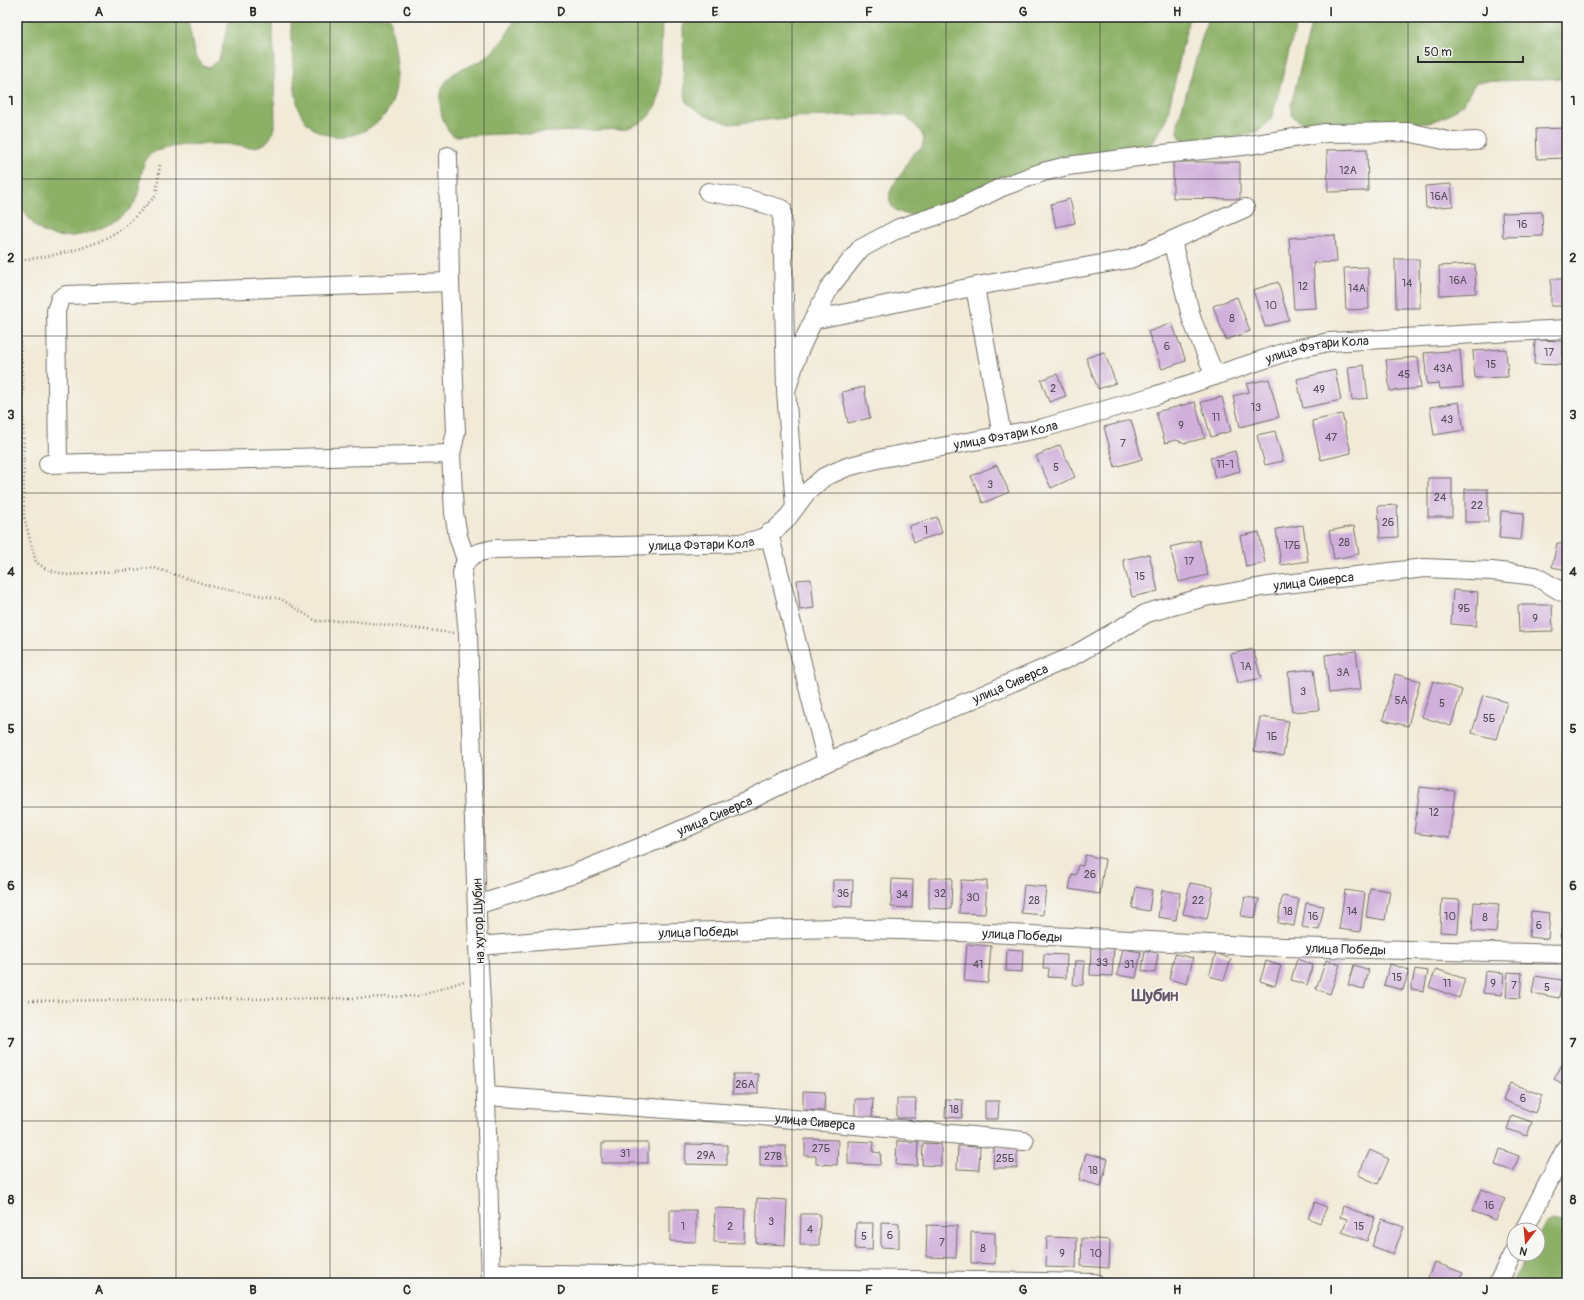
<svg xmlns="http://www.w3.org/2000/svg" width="1584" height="1300" font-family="Pangolin,sans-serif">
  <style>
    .forest { fill: #8cb166; stroke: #5c6e48 }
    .building { fill: #d0afdb }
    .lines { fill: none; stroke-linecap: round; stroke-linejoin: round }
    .minor-casing { stroke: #716e67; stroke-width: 20 }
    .path { stroke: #716e67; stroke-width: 2.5; stroke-dasharray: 1 3; stroke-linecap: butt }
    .minor { stroke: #fff; stroke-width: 18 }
    .grid { fill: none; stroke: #2b2b2b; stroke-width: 1; stroke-opacity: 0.55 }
    .labels { text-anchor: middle; stroke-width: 3; stroke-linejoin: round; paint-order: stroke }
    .number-label { font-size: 11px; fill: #544c57 }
    .street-label { font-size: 13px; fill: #2b2b2b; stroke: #f6f6f2 }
    .district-label { font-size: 17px; font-weight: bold; fill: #655969; stroke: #f6f6f2 }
    .neatline { fill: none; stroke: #2b2b2b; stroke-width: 1.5 }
    .grid-label { font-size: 13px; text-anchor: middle; font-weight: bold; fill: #2b2b2b }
  </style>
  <rect width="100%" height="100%" fill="#f6f6f2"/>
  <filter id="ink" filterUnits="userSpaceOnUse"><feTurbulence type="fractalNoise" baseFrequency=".025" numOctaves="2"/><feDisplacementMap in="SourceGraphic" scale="8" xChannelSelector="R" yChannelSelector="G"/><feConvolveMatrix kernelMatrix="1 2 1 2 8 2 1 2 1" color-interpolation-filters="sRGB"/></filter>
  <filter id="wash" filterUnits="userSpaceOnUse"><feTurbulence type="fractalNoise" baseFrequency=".012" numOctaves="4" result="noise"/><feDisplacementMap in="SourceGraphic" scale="16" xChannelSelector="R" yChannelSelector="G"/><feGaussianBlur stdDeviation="0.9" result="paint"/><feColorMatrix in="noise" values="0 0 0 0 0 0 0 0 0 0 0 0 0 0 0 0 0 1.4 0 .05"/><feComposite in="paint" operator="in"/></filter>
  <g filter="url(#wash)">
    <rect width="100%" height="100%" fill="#f2ead7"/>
    <g class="forest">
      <path d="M17 17H187L195 55 203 66 209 67 219 60 230 17H273L275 123C273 132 271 141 262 145 250 150 237 145 226 144 211 144 185 144 171 147 166 149 156 150 151 154 136 166 145 193 130 209 111 229 60 249 36 227 28 219 22 208 17 197Z"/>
      <path d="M293 17H390C394 45 403 76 391 104 377 138 320 151 301 114 292 98 293 46 291 24Z"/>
      <path d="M515 17H662L660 93C654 116 646 122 624 129L454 136C440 126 435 94 447 80 455 70 468 67 479 62 494 53 510 34 515 17Z"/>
      <path d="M683 17H1189L1167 117 1154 140 1146 151 981 192 912 215C897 214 885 206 891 190 894 183 899 177 903 171 909 160 910 154 922 148L924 139 920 130 906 117 896 114 795 117 730 124 703 114 687 103 684 89Z"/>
      <path d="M1208 17H1298L1272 117C1269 121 1265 126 1261 129 1249 136 1190 149 1180 137 1177 132 1178 127 1178 122Z"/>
      <polygon points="1313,17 1567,17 1567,78 1476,82 1463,104 1447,116 1428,123 1313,127 1301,122 1292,116 1291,105"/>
      <path d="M1554 1221 1567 1224V1283H1512L1528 1254H1538C1538 1240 1538 1225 1554 1221Z"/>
    </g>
    <g id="blocks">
      <g class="building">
        <polygon points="1567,128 1567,158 1537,159 1536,129"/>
        <polygon points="1367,149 1368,191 1328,192 1327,150"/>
        <polygon points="1173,162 1240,162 1240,199 1173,198"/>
        <polygon points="1451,184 1453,206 1426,208 1425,186"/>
        <polygon points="1070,199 1075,223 1056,227 1051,204"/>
        <polygon points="1542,212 1543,236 1503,237 1502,213"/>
        <polygon points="1335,235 1337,262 1313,263 1316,308 1294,309 1289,238"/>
        <polygon points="1395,259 1419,259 1420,308 1396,308"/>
        <polygon points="1475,264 1476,293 1440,295 1439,266"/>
        <polygon points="1368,267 1369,309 1346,310 1344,268"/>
        <rect x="1551" y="279" width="16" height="27"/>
        <polygon points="1278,282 1289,320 1265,327 1253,290"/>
        <polygon points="1237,297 1250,331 1226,340 1213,306"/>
        <polygon points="1172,323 1186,361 1162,369 1148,332"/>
        <polygon points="1535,340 1563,341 1562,365 1534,364"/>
        <polygon points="1506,349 1508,377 1475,378 1473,351"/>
        <polygon points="1460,350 1463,387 1440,389 1439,383 1427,384 1424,353"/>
        <polygon points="1104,352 1116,383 1098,389 1086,358"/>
        <polygon points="1418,357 1421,388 1390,391 1386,360"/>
        <polygon points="1364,365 1368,398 1352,400 1348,367"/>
        <polygon points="1335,370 1341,400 1303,408 1297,379"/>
        <polygon points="1057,374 1066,396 1049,402 1041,380"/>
        <polygon points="1269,379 1279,417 1240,427 1233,396 1249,392 1247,384"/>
        <polygon points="864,387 870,418 848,423 842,392"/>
        <polygon points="1222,397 1231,431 1211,437 1201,402"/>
        <polygon points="1195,402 1205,438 1185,443 1176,440 1165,443 1156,412"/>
        <polygon points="1459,402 1464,430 1434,435 1430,407"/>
        <polygon points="1342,414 1351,453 1321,460 1312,421"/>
        <polygon points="1131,420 1142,459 1115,467 1104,427"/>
        <polygon points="1275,431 1283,461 1265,465 1257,435"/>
        <polygon points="1060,445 1075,477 1051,488 1036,456"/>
        <polygon points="1235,451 1240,471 1215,478 1210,458"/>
        <polygon points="997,465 1009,492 983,503 971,476"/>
        <rect x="1428" y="478" width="24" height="39"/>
        <rect x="1465" y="489" width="23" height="33"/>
        <polygon points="1397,505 1398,537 1380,538 1378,506"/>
        <polygon points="1501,511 1524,513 1521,540 1499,538"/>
        <polygon points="937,517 942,533 914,542 909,526"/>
        <polygon points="1303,525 1308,561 1281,565 1276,529"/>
        <polygon points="1354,526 1359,554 1334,559 1329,531"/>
        <polygon points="1259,532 1265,563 1246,567 1240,536"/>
        <polygon points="1199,540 1208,575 1179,582 1170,547"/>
        <polygon points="1557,543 1567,545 1567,570 1552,567"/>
        <polygon points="1149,554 1158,591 1132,597 1123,560"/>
        <polygon points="811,579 814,608 800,610 797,580"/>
        <polygon points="1453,590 1478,592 1476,626 1451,624"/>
        <polygon points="1518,605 1552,605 1553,631 1519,632"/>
        <polygon points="1253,649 1261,678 1238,683 1231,654"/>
        <polygon points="1356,651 1361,689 1329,693 1325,655"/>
        <polygon points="1314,669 1319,710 1292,712 1288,672"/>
        <polygon points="1395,674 1420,681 1408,726 1383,720"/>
        <polygon points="1433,681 1462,690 1451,726 1422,717"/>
        <polygon points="1483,695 1507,702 1496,739 1472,733"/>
        <polygon points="1260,717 1289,721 1283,756 1254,751"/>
        <polygon points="1420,787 1455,791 1449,838 1414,833"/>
        <polygon points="1085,855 1105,859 1100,894 1069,889 1072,874 1076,875 1078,865 1083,866"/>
        <polygon points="929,878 952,878 951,909 929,908"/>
        <polygon points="892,879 913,880 912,908 891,907"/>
        <polygon points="833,880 853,880 852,907 832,906"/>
        <polygon points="961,880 987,881 985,914 959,913"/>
        <polygon points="1190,883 1213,887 1207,919 1183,914"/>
        <polygon points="1024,885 1046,887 1043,915 1021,913"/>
        <polygon points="1136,887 1152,890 1149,911 1132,908"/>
        <polygon points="1370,888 1390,891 1385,920 1366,917"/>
        <polygon points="1162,890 1180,893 1176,920 1158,917"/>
        <polygon points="1345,890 1365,893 1360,932 1339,929"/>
        <polygon points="1282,896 1299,899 1294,926 1278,923"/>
        <polygon points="1245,897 1259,899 1255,918 1241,916"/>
        <polygon points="1442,899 1460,900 1458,933 1440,932"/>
        <polygon points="1474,902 1499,904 1496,933 1472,931"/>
        <polygon points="1306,903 1324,906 1319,930 1302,927"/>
        <polygon points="1531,911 1550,913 1548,939 1529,937"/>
        <polygon points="1567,912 1567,939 1560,937"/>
        <polygon points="967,944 991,946 988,983 964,981"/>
        <polygon points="1091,947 1114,948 1112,976 1090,975"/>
        <polygon points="1007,949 1023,950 1022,972 1006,971"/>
        <polygon points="1123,949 1141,952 1136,978 1117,975"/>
        <polygon points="1145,951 1158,953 1155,973 1142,971"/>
        <polygon points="1216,953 1231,959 1224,980 1209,976"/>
        <polygon points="1044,954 1067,955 1066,978 1048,977 1049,968 1043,968"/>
        <polygon points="1175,954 1193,958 1187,984 1169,979"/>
        <polygon points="1297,959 1313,965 1307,985 1291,980"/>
        <polygon points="1326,960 1340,965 1330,994 1316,989"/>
        <polygon points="1075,961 1085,961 1083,985 1073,985"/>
        <polygon points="1266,961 1281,966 1275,986 1260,981"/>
        <polygon points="1390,964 1409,970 1403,990 1384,985"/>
        <polygon points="1354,965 1369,970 1364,989 1348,985"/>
        <polygon points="1415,969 1428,971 1424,991 1411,989"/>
        <polygon points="1436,969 1465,979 1459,998 1429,987"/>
        <polygon points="1485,971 1504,973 1502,995 1483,993"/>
        <polygon points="1508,972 1522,973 1520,998 1506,997"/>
        <polygon points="1535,976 1562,980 1559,998 1532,993"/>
        <polygon points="1564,1061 1567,1062 1567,1086 1554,1079"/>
        <rect x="733" y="1074" width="25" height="20"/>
        <polygon points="1510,1083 1542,1095 1535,1113 1503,1100"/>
        <polygon points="803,1091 825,1092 824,1111 803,1110"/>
        <polygon points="855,1099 873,1099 872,1118 855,1118"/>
        <polygon points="897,1099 916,1099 915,1118 897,1118"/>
        <polygon points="946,1099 963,1100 962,1118 945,1117"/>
        <polygon points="985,1101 999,1101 998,1119 985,1119"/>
        <polygon points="1512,1115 1532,1122 1527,1136 1507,1129"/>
        <polygon points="805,1139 838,1140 837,1165 816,1164 816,1156 805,1156"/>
        <polygon points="848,1141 874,1142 873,1152 881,1153 880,1165 848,1164"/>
        <polygon points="897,1141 918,1142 917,1166 896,1165"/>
        <rect x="602" y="1143" width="46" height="20"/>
        <polygon points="923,1143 941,1144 941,1166 922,1165"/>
        <polygon points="686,1144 727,1145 727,1165 685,1164"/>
        <rect x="760" y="1146" width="26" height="20"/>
        <polygon points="958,1146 980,1147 979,1170 957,1169"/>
        <polygon points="994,1147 1017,1148 1017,1168 993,1168"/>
        <polygon points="1500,1149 1519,1156 1513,1171 1495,1165"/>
        <polygon points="1370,1150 1389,1159 1378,1184 1358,1175"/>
        <polygon points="1086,1153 1108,1159 1101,1186 1079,1180"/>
        <polygon points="1482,1189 1505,1199 1496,1220 1472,1211"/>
        <polygon points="757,1198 787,1200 785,1245 756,1243"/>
        <polygon points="1315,1202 1327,1207 1320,1223 1308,1218"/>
        <polygon points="1343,1206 1375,1218 1367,1241 1342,1232 1347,1219 1340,1217"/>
        <polygon points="715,1208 745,1209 744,1243 714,1242"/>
        <polygon points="670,1210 696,1210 696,1242 670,1241"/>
        <polygon points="801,1214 820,1214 819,1245 800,1245"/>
        <polygon points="1382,1219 1404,1227 1393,1254 1372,1246"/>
        <polygon points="881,1222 899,1223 899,1248 881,1247"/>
        <polygon points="856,1223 873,1223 872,1250 855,1249"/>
        <polygon points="927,1225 957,1226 956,1258 926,1257"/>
        <polygon points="971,1232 995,1233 995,1264 971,1263"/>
        <polygon points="1047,1237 1077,1238 1076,1268 1046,1267"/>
        <polygon points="1082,1238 1110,1240 1109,1268 1081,1266"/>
        <polygon points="1434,1262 1463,1273 1459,1283 1433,1283 1427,1281"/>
      </g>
    </g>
  </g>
  <g filter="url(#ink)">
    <use href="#blocks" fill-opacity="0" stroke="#716e67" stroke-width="1"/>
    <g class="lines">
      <defs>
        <g id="minor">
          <polyline points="448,156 450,282 456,432 451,454 454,513 458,536 466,560"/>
          <polyline points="708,192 745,198 782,209 786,391 795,507"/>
          <polyline points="1172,241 1192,320 1215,376"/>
          <polyline points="975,287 1002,436"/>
          <polyline points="813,320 982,285 1130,259 1245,208"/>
          <polyline points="786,391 798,353 817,312 830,287 860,249 899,228 958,209 1002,187 1043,172 1067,166 1153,155 1243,146 1325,133 1408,132 1453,142 1476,141"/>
          <polyline points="58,463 56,311 60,299 66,295 450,282"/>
          <polyline points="48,464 451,454"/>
          <polyline points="769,533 827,762"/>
          <path id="s1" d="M477 905 571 875 658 840 752 799 827 762 1071 657 1147 613 1205 597 1268 586 1425 568 1492 571 1535 576 1562 592"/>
          <path id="s2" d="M478 946 638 933 836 928 990 933 1248 946 1567 954"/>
          <path id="s3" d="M486 1096 750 1115 1024 1141"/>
          <polyline points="1524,1230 1567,1146"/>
          <polyline points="491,1273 1095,1283"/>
          <path id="s4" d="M491 1283 486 1096 478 946 468 634 462 574C464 555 477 552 494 549L745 543 762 538 774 531 785 521 806 493 824 477 847 467 877 459 1043 428 1154 396 1295 349 1329 342 1567 329"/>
          <polyline points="1498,1283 1514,1251"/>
        </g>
      </defs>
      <use href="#minor" class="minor-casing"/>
      <g class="path">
        <path d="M17 261C55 255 96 250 127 224 137 215 146 205 156 196L160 164"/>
        <polyline points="17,294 23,387 24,517 36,562 46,569 66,575 154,568 217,588 281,599 316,621 352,621 453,633"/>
        <polyline points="17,1001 357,998 420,996 464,981"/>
      </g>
      <use href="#minor" class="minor"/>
    </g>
  </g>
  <path class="grid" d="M176 17V1283M330 17V1283M484 17V1283M638 17V1283M792 17V1283M946 17V1283M1100 17V1283M1254 17V1283M1408 17V1283M17 179H1567M17 336H1567M17 493H1567M17 650H1567M17 807H1567M17 964H1567M17 1121H1567"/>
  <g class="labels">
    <g class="number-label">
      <text x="1348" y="174">12А</text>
      <text x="1439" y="200">16А</text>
      <text x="1522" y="228">16</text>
      <text x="1458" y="284">16А</text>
      <text x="1407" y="287">14</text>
      <text x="1303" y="290">12</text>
      <text x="1357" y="292">14А</text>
      <text x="1271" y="309">10</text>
      <text x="1232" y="322">8</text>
      <text x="1167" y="350">6</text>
      <text x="1549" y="356">17</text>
      <text x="1491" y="368">15</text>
      <text x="1443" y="372">43А</text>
      <text x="1404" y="378">45</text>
      <text x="1053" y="392">2</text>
      <text x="1319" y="393">49</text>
      <text x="1256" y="411">13</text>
      <text x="1216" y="421">11</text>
      <text x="1447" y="423">43</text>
      <text x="1181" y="429">9</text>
      <text x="1331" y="441">47</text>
      <text x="1123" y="447">7</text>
      <text x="1225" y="468">11-1</text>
      <text x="1056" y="471">5</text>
      <text x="990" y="488">3</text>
      <text x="1440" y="501">24</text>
      <text x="1477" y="509">22</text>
      <text x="1388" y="526">26</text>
      <text x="926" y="534">1</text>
      <text x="1344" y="546">28</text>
      <text x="1292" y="549">17Б</text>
      <text x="1189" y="565">17</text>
      <text x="1140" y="580">15</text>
      <text x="1464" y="612">9Б</text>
      <text x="1535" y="622">9</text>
      <text x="1246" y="670">1А</text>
      <text x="1343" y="676">3А</text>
      <text x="1303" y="695">3</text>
      <text x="1401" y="704">5А</text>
      <text x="1442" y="707">5</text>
      <text x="1489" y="722">5Б</text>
      <text x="1272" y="740">1Б</text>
      <text x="1434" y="816">12</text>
      <text x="1090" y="878">26</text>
      <text x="843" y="897">36</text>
      <text x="940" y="897">32</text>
      <text x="902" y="898">34</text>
      <text x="973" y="901">30</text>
      <text x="1034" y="904">28</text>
      <text x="1198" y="904">22</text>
      <text x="1288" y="915">18</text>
      <text x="1352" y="915">14</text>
      <text x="1313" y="920">16</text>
      <text x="1450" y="920">10</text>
      <text x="1485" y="921">8</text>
      <text x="1539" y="929">6</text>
      <text x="1102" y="966">33</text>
      <text x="978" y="968">41</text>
      <text x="1129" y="968">31</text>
      <text x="1397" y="981">15</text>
      <text x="1447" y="987">11</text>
      <text x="1493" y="987">9</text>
      <text x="1514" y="989">7</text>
      <text x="1547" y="991">5</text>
      <text x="745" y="1088">26А</text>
      <text x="1523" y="1102">6</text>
      <text x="954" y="1113">18</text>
      <text x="821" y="1152">27Б</text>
      <text x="625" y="1157">31</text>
      <text x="706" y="1159">29А</text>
      <text x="773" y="1160">27В</text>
      <text x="1005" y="1162">25Б</text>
      <text x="1093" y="1174">18</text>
      <text x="1489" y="1209">16</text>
      <text x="771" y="1225">3</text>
      <text x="683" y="1230">1</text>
      <text x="730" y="1230">2</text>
      <text x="1359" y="1230">15</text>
      <text x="810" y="1233">4</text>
      <text x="890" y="1239">6</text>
      <text x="864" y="1240">5</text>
      <text x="942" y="1246">7</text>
      <text x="983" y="1252">8</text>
      <text x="1062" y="1257">9</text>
      <text x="1096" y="1257">10</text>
    </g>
    <g class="street-label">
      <text dy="5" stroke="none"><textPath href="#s4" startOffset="1622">улица Фэтари Кола</textPath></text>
      <text dy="5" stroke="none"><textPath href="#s4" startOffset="1298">улица Фэтари Кола</textPath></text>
      <text dy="5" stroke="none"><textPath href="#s4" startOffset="962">улица Фэтари Кола</textPath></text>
      <text dy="5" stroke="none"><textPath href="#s1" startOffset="902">улица Сиверса</textPath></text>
      <text dy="5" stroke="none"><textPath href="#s1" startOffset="578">улица Сиверса</textPath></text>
      <text dy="5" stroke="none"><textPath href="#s1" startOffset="254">улица Сиверса</textPath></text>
      <text transform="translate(478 921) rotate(-92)" y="5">на хутор Шубин</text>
      <text dy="5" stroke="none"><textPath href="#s2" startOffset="221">улица Победы</textPath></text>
      <text dy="5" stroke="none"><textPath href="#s2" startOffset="545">улица Победы</textPath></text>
      <text dy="5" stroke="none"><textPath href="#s2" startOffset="869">улица Победы</textPath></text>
      <text dy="5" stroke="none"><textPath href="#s3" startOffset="330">улица Сиверса</textPath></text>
    </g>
    <g class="district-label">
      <text x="1155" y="1001">Шубин</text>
    </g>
  </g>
  <rect width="1584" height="1300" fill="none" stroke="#f6f6f2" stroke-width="44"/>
  <g transform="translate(1526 1242) rotate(196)"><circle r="19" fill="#f6f6f2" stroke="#a5a5a2"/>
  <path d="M0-3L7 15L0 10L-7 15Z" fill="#c8321e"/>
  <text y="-6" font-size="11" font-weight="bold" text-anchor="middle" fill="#2b2b2b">N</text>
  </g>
  <path d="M1418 56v6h105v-6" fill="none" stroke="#2b2b2b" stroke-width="2"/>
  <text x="1424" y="56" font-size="12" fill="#2b2b2b" stroke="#f6f6f2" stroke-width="3" paint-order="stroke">50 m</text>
  <rect x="22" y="22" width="1540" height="1256" class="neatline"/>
  <g class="grid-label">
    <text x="99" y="16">A</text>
    <text x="253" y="16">B</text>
    <text x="407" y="16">C</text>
    <text x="561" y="16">D</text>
    <text x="715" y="16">E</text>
    <text x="869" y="16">F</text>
    <text x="1023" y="16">G</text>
    <text x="1177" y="16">H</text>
    <text x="1331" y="16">I</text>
    <text x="1485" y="16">J</text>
    <text x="11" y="105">1</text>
    <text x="1573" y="105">1</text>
    <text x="11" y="262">2</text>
    <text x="1573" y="262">2</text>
    <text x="11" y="419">3</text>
    <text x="1573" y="419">3</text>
    <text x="11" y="576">4</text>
    <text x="1573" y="576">4</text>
    <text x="11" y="733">5</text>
    <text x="1573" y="733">5</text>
    <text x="11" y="890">6</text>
    <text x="1573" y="890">6</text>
    <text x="11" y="1047">7</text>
    <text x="1573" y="1047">7</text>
    <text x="11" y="1204">8</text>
    <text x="1573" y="1204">8</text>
    <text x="99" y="1294">A</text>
    <text x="253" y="1294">B</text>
    <text x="407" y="1294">C</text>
    <text x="561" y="1294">D</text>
    <text x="715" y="1294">E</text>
    <text x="869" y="1294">F</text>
    <text x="1023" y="1294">G</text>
    <text x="1177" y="1294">H</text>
    <text x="1331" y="1294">I</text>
    <text x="1485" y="1294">J</text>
  </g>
</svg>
